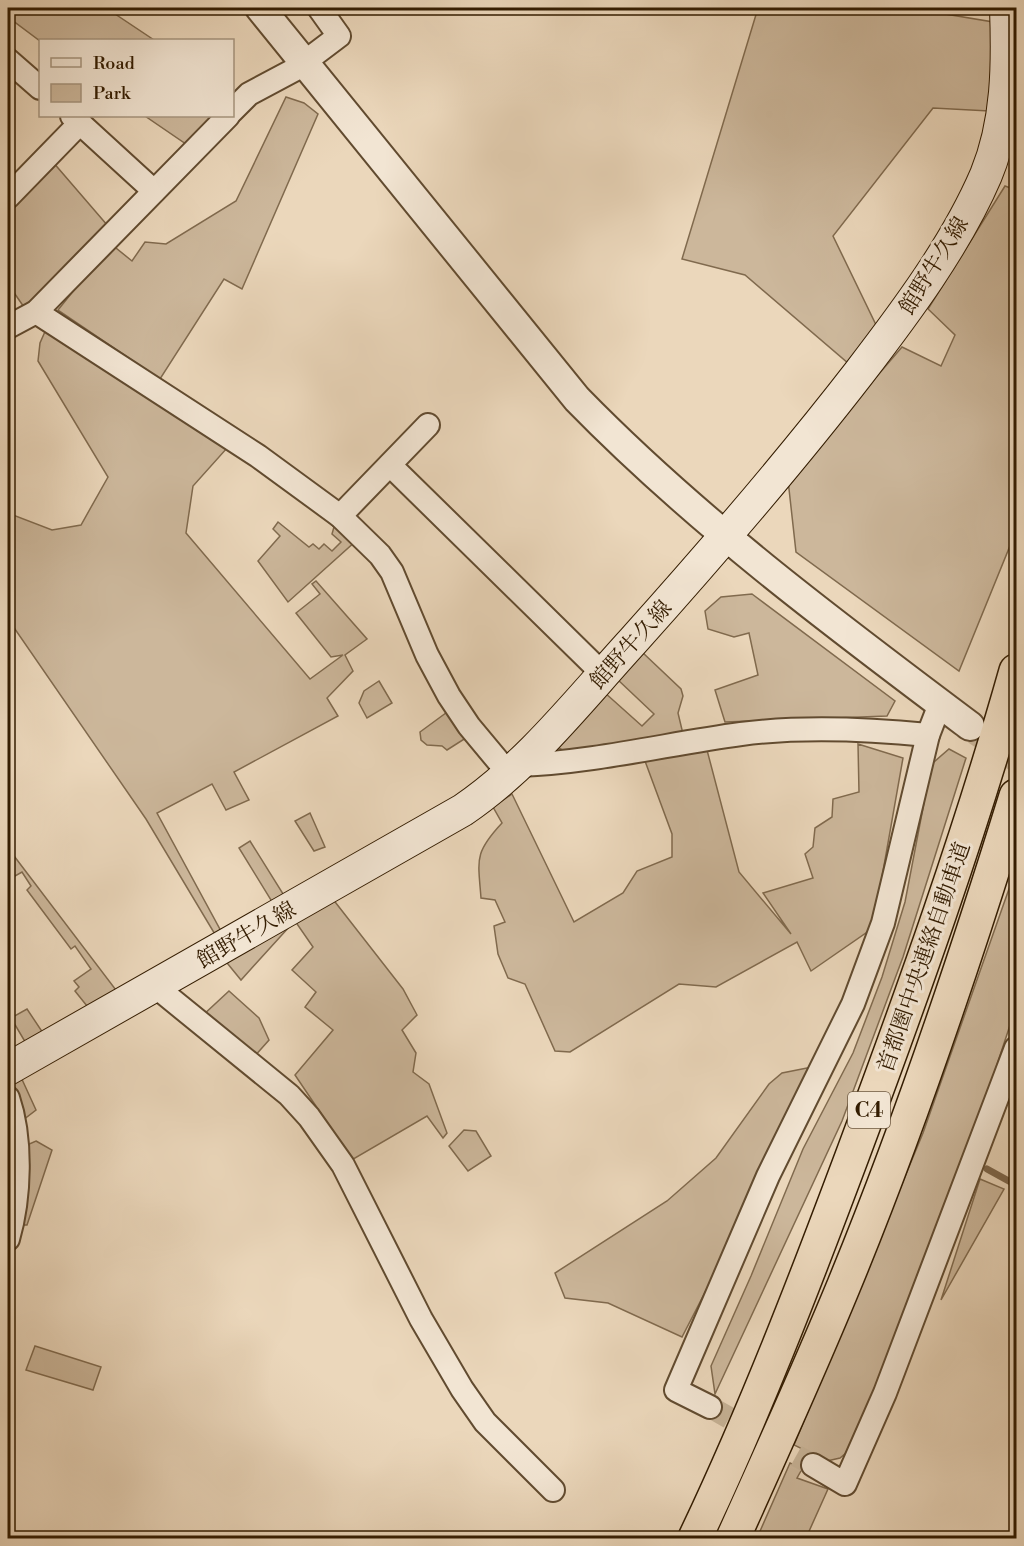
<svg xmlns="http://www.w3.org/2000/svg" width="1024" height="1546" font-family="'Libre Bodoni','Noto Serif JP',serif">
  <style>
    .green { fill: #ccb79b; stroke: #806a4e; stroke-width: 1.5 }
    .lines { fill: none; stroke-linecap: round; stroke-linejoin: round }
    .stream { stroke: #7c664b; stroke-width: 7 }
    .minor-tunnel { stroke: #c6b296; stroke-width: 22; stroke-dasharray: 22 11; stroke-linecap: butt }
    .tertiary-tunnel { stroke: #c6b296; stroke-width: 28; stroke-dasharray: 28 14; stroke-linecap: butt }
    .minor-casing { stroke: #614b30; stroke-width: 26 }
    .tertiary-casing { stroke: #614b30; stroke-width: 32 }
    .secondary-casing { stroke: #331c01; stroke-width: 34 }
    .motorway-casing { stroke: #331c01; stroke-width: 36 }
    .minor { stroke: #f2e5d3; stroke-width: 22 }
    .tertiary { stroke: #f2e5d3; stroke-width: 28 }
    .secondary { stroke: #f2e5d3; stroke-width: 32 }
    .motorway { stroke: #ebd7bb; stroke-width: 33 }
    .labels { text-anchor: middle; stroke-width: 6; stroke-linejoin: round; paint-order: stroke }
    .shield { fill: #f2e5d3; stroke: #6c5840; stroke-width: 1.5 }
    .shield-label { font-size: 21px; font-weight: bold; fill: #331c01 }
    .street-label { font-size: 22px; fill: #331c01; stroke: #f2e5d3 }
  </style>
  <rect width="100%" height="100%" fill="#ebd7bb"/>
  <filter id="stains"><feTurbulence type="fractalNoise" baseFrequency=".00333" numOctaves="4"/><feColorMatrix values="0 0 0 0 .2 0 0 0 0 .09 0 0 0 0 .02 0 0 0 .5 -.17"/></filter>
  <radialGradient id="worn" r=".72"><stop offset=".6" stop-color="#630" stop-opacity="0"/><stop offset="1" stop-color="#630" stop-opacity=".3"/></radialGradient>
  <g class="green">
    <polygon points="8,8 106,8 154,40 40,41 8,17"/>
    <polygon points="758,8 909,8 993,22 989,111 933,108 833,236 878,329 855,369 745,275 682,259"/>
    <polygon points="286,97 304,103 318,114 242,289 224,279 160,379 58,310 111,244 132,261 145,242 166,244 236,201"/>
    <polygon points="145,116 214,116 186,144"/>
    <polygon points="52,161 108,226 26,310 8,284 8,208"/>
    <polygon points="1005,186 1016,190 1016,531 959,671 796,552 788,480 902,347 941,366 955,335 928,309"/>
    <polygon points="47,327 228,447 193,486 186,533 310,679 343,655 331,657 296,613 320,594 312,584 316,581 367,639 345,655 353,671 327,698 338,716 234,772 249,800 226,810 212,784 157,813 222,933 216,936 146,819 8,619 8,513 52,530 81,525 108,477 38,361 40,343"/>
    <polygon points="299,496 357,540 288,602 258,561 280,536 273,529 278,522 309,547 313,544 319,549 324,544 332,551 341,542 332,534 334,527"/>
    <polygon points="752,594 895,701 887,716 725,722 715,690 758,675 749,633 734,637 708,629 705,611 721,597"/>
    <polygon points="642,652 681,689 683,696 678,713 683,734 573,757 558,747 604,692 642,726 654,714 617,679"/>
    <polygon points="379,681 392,703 367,718 359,703 364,691"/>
    <polygon points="450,710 469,736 447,750 442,746 427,745 421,740 420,732"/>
    <path d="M858 744 903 758 873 928 811 971 797 942 716 987 679 984 570 1052 555 1051 525 984 508 978 498 954 494 926 505 922 495 900 481 898C478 859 474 853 502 823L493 807 512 794 574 922 623 893 637 871 672 857V834L645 761 707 750 739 872 791 934 763 893 813 878 805 854 813 847 815 828 832 817 833 799 859 792Z"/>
    <polygon points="949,749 966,758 903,957 842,1121 715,1394 711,1366 751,1276 803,1149 853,1053 882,977 905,902 924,803 927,768"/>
    <polygon points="310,813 325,847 314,851 295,821"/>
    <polygon points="250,841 285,897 274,905 239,848"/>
    <polygon points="8,848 119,994 91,1011 75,991 79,987 74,981 91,969 75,946 71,949 27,890 31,886 22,872 8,880"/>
    <polygon points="1016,869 1016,1007 986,1098 852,1448 840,1458 827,1461 794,1445 923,1133"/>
    <polygon points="332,898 403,989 417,1015 402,1030 416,1053 413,1072 429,1084 447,1133 443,1138 427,1116 350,1161 343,1146 295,1075 333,1030 305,1007 316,992 292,970 313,947 295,921"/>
    <polygon points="290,926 241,980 223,958"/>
    <polygon points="229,991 259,1018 269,1040 253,1058 201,1017"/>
    <polygon points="27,1009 45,1036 27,1045 11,1018"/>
    <polygon points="812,1067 746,1213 682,1337 608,1303 565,1298 555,1273 667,1201 716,1158 769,1084 782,1073"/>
    <polygon points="20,1075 36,1110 23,1120 11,1079"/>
    <polygon points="464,1130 476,1131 491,1156 468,1171 449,1146"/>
    <polygon points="36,1141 52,1150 27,1225 20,1225 27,1145"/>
    <polygon points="980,1179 1004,1189 941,1300"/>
    <polygon points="35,1346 101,1367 93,1390 26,1370"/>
    <polygon points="790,1463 802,1469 797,1478 828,1489 806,1538 757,1538"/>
  </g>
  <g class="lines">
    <g class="stream">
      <polyline points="987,1169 1016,1185"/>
      <polyline points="1016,1538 1016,1537"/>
    </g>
    <polyline class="minor-tunnel" points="710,1407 813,1465"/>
    <polyline class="tertiary-tunnel" points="976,731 1016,758"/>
    <defs>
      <g id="minor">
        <polyline points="8,60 40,88"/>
        <polyline points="232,111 249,94 294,70 339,36 319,8"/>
        <polyline points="72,116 154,191"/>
        <polyline points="8,197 80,123"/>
        <polyline points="36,312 258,456 340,516 380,555 392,572 427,655 449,696 469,726 509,774"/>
        <polyline points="8,327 36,312 228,116"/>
        <polyline points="390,465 603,674"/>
        <polyline points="340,516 428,425"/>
        <path d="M520 765C595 762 667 744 741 734 803 726 867 729 928 735"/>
        <polyline points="155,986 289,1095 309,1117 343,1165 421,1319 462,1389 485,1422 553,1490"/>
        <path d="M8 1098C22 1139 20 1198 8 1239"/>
        <polyline points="710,1407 676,1390 768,1176 853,1004 883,923 928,735 940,704"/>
        <polyline points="813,1465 845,1484 885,1393 1016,1048"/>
      </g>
      <path id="tertiary" d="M260 8 577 399C696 521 834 624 970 726"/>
      <path id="secondary" d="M8 1069 463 810C529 765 579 700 633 641 711 554 787 466 859 373 905 313 956 245 986 175 1008 122 1008 64 1006 8"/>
      <g id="motorway">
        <path d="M695 1538C755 1412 805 1282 854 1151 913 993 970 834 1016 671"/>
        <path d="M733 1538C771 1454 809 1370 844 1285 910 1125 965 961 1016 796"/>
      </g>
    </defs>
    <use href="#minor" class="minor-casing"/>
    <use href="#tertiary" class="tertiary-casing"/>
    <use href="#secondary" class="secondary-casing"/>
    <use href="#motorway" class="motorway-casing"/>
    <use href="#minor" class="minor"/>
    <use href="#tertiary" class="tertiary"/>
    <use href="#secondary" class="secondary"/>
    <use href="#motorway" class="motorway"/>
  </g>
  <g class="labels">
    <rect class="shield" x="848" y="1092" width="42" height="36" rx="4.5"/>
    <g class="shield-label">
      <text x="869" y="1117">C4</text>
    </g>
    <g class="street-label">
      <text transform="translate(933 265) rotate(-58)" y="8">館野牛久線</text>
      <text transform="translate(630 644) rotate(-48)" y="8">館野牛久線</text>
      <text transform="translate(246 934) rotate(-30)" y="8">館野牛久線</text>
      <text transform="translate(923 957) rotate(-71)" y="8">首都圏中央連絡自動車道</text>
    </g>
  </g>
  <rect width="1024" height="1546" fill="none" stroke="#ebd7bb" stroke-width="30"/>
  <rect x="9" y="9" width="1006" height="1528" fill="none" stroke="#331c01" stroke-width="3"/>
  <rect x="15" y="15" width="994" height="1516" fill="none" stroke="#331c01" stroke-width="1.5"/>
  <rect x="39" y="39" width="195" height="78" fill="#f2e5d3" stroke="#a6957f" stroke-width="1.5"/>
  <rect x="51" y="58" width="30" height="9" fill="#f2e5d3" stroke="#a6957f" stroke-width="1.5"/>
  <text x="93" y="69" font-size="18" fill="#331c01">Road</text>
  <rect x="51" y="84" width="30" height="18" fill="#ccb79b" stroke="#a6957f" stroke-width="1.5"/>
  <text x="93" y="99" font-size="18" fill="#331c01">Park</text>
  <rect width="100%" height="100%" filter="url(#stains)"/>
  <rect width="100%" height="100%" fill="url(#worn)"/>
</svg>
